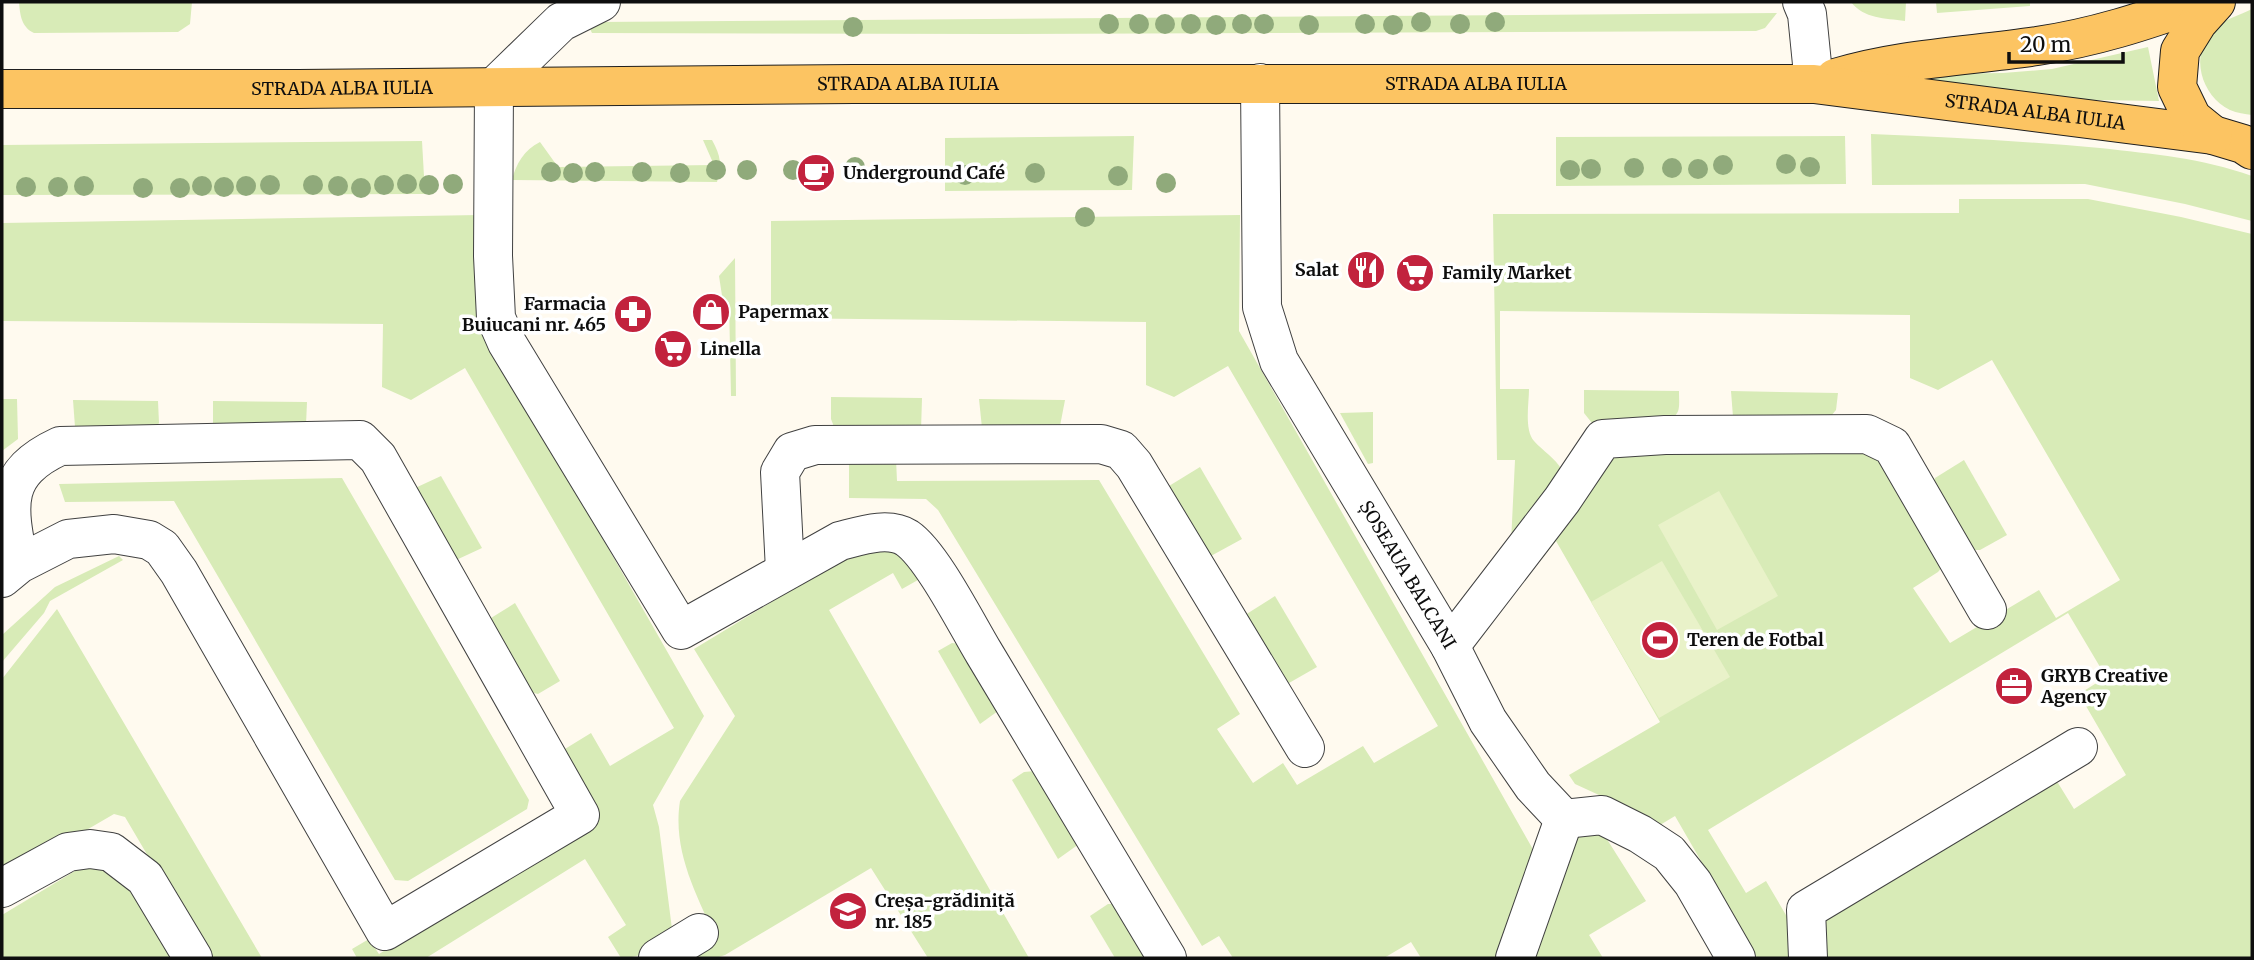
<svg xmlns="http://www.w3.org/2000/svg" width="2254" height="960" font-family="Merriweather,serif">
  <style>
    .green { fill: #d8ebb7 }
    .pitch { fill: #e9f2c9 }
    .lines { fill: none; stroke-linecap: round; stroke-linejoin: round }
    .minor-casing { stroke: #414141; stroke-width: 40 }
    .major-casing { stroke: #1f1f1f; stroke-width: 40 }
    .minor { stroke: #fff; stroke-width: 38 }
    .major { stroke: #fcc462; stroke-width: 38 }
    .tree { fill: #90aa7b }
    .labels { text-anchor: middle; stroke-width: 7; stroke-linejoin: round; paint-order: stroke }
    .street-label { font-size: 18px; fill: #0e0e0e; stroke: #fff }
    .poi-label { font-size: 18px; font-weight: bold; fill: #0e0e0e; stroke: #fff; text-anchor: start }
  </style>
  <rect width="100%" height="100%" fill="#fffaef"/>
  <g class="green">
    <path d="M19 2H192L190 24 178 32 34 33C21 27 20 14 19 2Z"/>
    <path d="M1851 2H1906L1905 21C1885 18 1864 19 1851 2Z"/>
    <polygon points="1936,2 2030,2 2030,6 1937,13"/>
    <path d="M2252 9V115C2245 114 2237 113 2230 110 2201 96 2189 54 2213 30 2222 20 2240 15 2252 9Z"/>
    <polygon points="1777,13 1765,28 1756,31 994,34 592,33 590,29 597,22"/>
    <polygon points="2148,47 2159,101 1969,98 1931,80 1935,74 2003,73 2052,69"/>
    <path d="M1871 134C1948 137 2024 141 2100 148 2153 154 2202 158 2252 176V221L2185 204 2085 184 1872 185Z"/>
    <polygon points="1134,136 1132,190 945,191 945,138"/>
    <polygon points="1845,136 1846,184 1556,186 1556,137"/>
    <path d="M703 140H712C721 156 722 165 717 182L512 180C516 164 524 150 540 142L558 167 714 165Z"/>
    <polygon points="422,141 425,194 2,195 2,145"/>
    <path d="M1959 199H2088L2181 217 2252 234V958H1820L1821 914 2050 781 2058 783 2074 809 2126 775 2079 694 2106 677 2068 613 1708 830 1746 893 1766 881 1793 927 1799 958H1757L1675 816 1655 828 1623 806 1575 784 1569 775 1660 722 1556 541 1540 561 1535 553 1606 453 1876 451 1943 566 1938 572 1913 588 1950 643 2039 590 2056 618 2120 580 1992 360 1938 390 1910 378V315L1500 311V389H1529C1529 404 1524 429 1534 441 1543 451 1555 458 1562 470L1511 543 1515 460H1497L1493 214 1959 213Z"/>
    <path d="M479 215 491 343 704 716 653 805 659 827 672 929C659 947 643 958 621 958L608 937 626 925 585 859 426 958H357L352 949 369 939 379 954 599 820 560 752 591 733 610 766 674 728 465 368 411 400 382 387 383 324 2 321V223Z"/>
    <polygon points="1240,215 1239,331 1539,860 1502,958 1421,958 1411,942 1384,958 1233,958 1219,936 1202,946 938,510 926,499 849,498 849,459 896,459 897,481 1099,480 1240,714 1217,729 1253,783 1283,763 1297,785 1363,746 1374,763 1438,726 1228,366 1174,397 1146,385 1146,322 771,318 771,221"/>
    <polygon points="735,258 736,396 731,396 729,302 723,302 719,276"/>
    <path d="M1584 390 1679 391C1679 409 1682 415 1664 422L1592 423 1584 413Z"/>
    <polygon points="1731,391 1838,393 1836,410 1831,416 1733,417"/>
    <polygon points="831,397 922,398 921,431 836,432 831,419"/>
    <polygon points="2,399 17,399 18,439 2,451"/>
    <polygon points="979,399 1065,400 1060,426 982,428"/>
    <polygon points="73,400 158,401 159,423 154,430 75,427"/>
    <polygon points="213,401 307,402 306,425 220,430 213,423"/>
    <polygon points="1373,412 1373,463 1368,464 1340,413"/>
    <polygon points="1964,460 2007,535 1980,550 1969,550 1930,490 1935,478"/>
    <polygon points="1200,467 1242,539 1209,557 1169,486"/>
    <polygon points="441,476 482,548 454,561 413,489"/>
    <polygon points="342,478 529,800 527,809 408,881 395,880 174,501 65,502 59,484"/>
    <path d="M865 545 889 549 925 576 902 589 893 573 829 610 1029 958H928L871 868 725 955 716 958H686L717 940C697 896 672 851 680 801L735 716 694 649Z"/>
    <polygon points="119,556 123,560 50,601 44,613 2,662 2,635 55,587"/>
    <polygon points="1275,596 1317,667 1289,683 1274,682 1245,615"/>
    <polygon points="515,603 560,681 538,694 530,692 489,625 491,618"/>
    <polygon points="57,609 262,958 208,958 125,817 114,814 2,879 2,679"/>
    <polygon points="952,643 960,644 998,711 980,724 938,651"/>
    <polygon points="1035,771 1079,844 1058,859 1012,780 1024,772"/>
    <polygon points="1586,830 1603,833 1646,901 1589,935 1603,958 1525,958 1572,838"/>
    <polygon points="97,867 111,870 128,882 173,958 2,958 2,915 75,871"/>
    <polygon points="1108,904 1115,904 1153,958 1115,958 1090,916"/>
  </g>
  <g class="pitch">
    <polygon points="1719,491 1778,596 1717,630 1658,525"/>
    <polygon points="1662,561 1730,677 1659,718 1591,602"/>
  </g>
  <g class="lines">
    <defs>
      <g id="minor">
        <path d="M601 2 561 22 494 87 493 256 496 318 507 343 681 630 840 541C860 536 888 526 907 538 932 555 967 625 984 653 1045 755 1106 856 1167 958"/>
        <polyline points="1802,2 1807,14 1814,84"/>
        <path id="s1" d="M1260 83 1262 307 1279 361 1450 646 1488 721 1533 786 1564 819 1602 815 1640 834 1669 853 1693 883 1736 958"/>
        <polyline points="785,570 780,472 792,452 815,445 1101,444 1121,450 1134,465 1305,748"/>
        <path d="M2 578 19 564C8 506 0 474 60 446L360 440 378 458 580 815 385 931 179 572 162 548 149 540 114 534 68 539 19 564"/>
        <polyline points="1450,646 1562,500 1603,439 1665,435 1867,434 1892,446 1987,610"/>
        <polyline points="2,888 68,852 90,849 111,852 145,878 193,958"/>
        <polyline points="658,958 699,933"/>
        <polyline points="1515,958 1564,819"/>
        <polyline points="1808,958 1806,910 2078,747"/>
      </g>
      <g id="major">
        <path d="M1835 78C1900 58 1970 56 2037 46 2093 38 2145 21 2198 2"/>
        <path id="s2" d="M2 89H298L854 84H1814L2213 135 2243 144 2252 150"/>
        <polyline points="2213,135 2192,118 2177,87 2180,51 2198,22 2216,2"/>
      </g>
    </defs>
    <use href="#minor" class="minor-casing"/>
    <use href="#major" class="major-casing"/>
    <use href="#minor" class="minor"/>
    <use href="#major" class="major"/>
  </g>
  <g class="tree">
    <circle cx="1421" cy="22" r="10"/>
    <circle cx="1495" cy="22" r="10"/>
    <circle cx="1109" cy="24" r="10"/>
    <circle cx="1139" cy="24" r="10"/>
    <circle cx="1165" cy="24" r="10"/>
    <circle cx="1191" cy="24" r="10"/>
    <circle cx="1242" cy="24" r="10"/>
    <circle cx="1264" cy="24" r="10"/>
    <circle cx="1365" cy="24" r="10"/>
    <circle cx="1460" cy="24" r="10"/>
    <circle cx="1216" cy="25" r="10"/>
    <circle cx="1309" cy="25" r="10"/>
    <circle cx="1393" cy="25" r="10"/>
    <circle cx="853" cy="27" r="10"/>
    <circle cx="1786" cy="164" r="10"/>
    <circle cx="1723" cy="165" r="10"/>
    <circle cx="855" cy="167" r="10"/>
    <circle cx="1810" cy="167" r="10"/>
    <circle cx="1634" cy="168" r="10"/>
    <circle cx="1672" cy="168" r="10"/>
    <circle cx="1591" cy="169" r="10"/>
    <circle cx="1698" cy="169" r="10"/>
    <circle cx="716" cy="170" r="10"/>
    <circle cx="747" cy="170" r="10"/>
    <circle cx="793" cy="170" r="10"/>
    <circle cx="1570" cy="170" r="10"/>
    <circle cx="551" cy="172" r="10"/>
    <circle cx="595" cy="172" r="10"/>
    <circle cx="642" cy="172" r="10"/>
    <circle cx="573" cy="173" r="10"/>
    <circle cx="680" cy="173" r="10"/>
    <circle cx="1035" cy="173" r="10"/>
    <circle cx="965" cy="175" r="10"/>
    <circle cx="1118" cy="176" r="10"/>
    <circle cx="1166" cy="183" r="10"/>
    <circle cx="407" cy="184" r="10"/>
    <circle cx="453" cy="184" r="10"/>
    <circle cx="270" cy="185" r="10"/>
    <circle cx="313" cy="185" r="10"/>
    <circle cx="384" cy="185" r="10"/>
    <circle cx="429" cy="185" r="10"/>
    <circle cx="84" cy="186" r="10"/>
    <circle cx="202" cy="186" r="10"/>
    <circle cx="246" cy="186" r="10"/>
    <circle cx="338" cy="186" r="10"/>
    <circle cx="26" cy="187" r="10"/>
    <circle cx="58" cy="187" r="10"/>
    <circle cx="224" cy="187" r="10"/>
    <circle cx="143" cy="188" r="10"/>
    <circle cx="180" cy="188" r="10"/>
    <circle cx="361" cy="188" r="10"/>
    <circle cx="1085" cy="217" r="10"/>
  </g>
  <defs>
    <symbol id="cafe-disc" viewBox="-11 -11 22 22"><circle r="9.5" fill="#c2223d" stroke="#fff"/><path d="M-5.5-4.5H6V0H3Q3 3.5 0 3.5H-2.5Q-5.5 3.5-5.5 0ZM3-3.2v2h1.7v-2ZM-6 4.5H4V6H-6Z" fill="#fff"/></symbol>
    <symbol id="restaurant-disc" viewBox="-11 -11 22 22"><circle r="9.5" fill="#c2223d" stroke="#fff"/><path d="M-5-6h1v4h1v-4h1v4h1v-4h1v5L-1.5 .5V6h-2V.5L-5-1ZM5-6V6H3V1.5H1.5Q1.5-4 5-6Z" fill="#fff"/></symbol>
    <symbol id="supermarket-disc" viewBox="-11 -11 22 22"><circle r="9.5" fill="#c2223d" stroke="#fff"/><path d="M-6-5.5h2.5l.6 2H6L4.5 2H-2.5L-4.4-4H-6ZM-1.5 3.2a1.3 1.3 0 1 0 .1 0ZM3 3.2a1.3 1.3 0 1 0 .1 0Z" fill="#fff"/></symbol>
    <symbol id="shop-disc" viewBox="-11 -11 22 22"><circle r="9.5" fill="#c2223d" stroke="#fff"/><path d="M-5-2.5h2.3a2.7 3.5 0 0 1 5.4 0H5L5.5 6h-11ZM-1.5-2.5h3a1.5 2.3 0 0 0-3 0Z" fill="#fff"/></symbol>
    <symbol id="pharmacy-disc" viewBox="-11 -11 22 22"><circle r="9.5" fill="#c2223d" stroke="#fff"/><path d="M-2-6h4v4h4v4h-4v4h-4v-4h-4v-4h4Z" fill="#fff"/></symbol>
    <symbol id="stadium-disc" viewBox="-11 -11 22 22"><circle r="9.5" fill="#c2223d" stroke="#fff"/><path d="M0-5a6.5 5 0 1 0 0 10a6.5 5 0 1 0 0-10ZM-3.5-1.8h7v3.6h-7Z" fill="#fff"/></symbol>
    <symbol id="office-disc" viewBox="-11 -11 22 22"><circle r="9.5" fill="#c2223d" stroke="#fff"/><path d="M-6-3h4V-5.5h4V-3h4V5H-6ZM-1-4.5V-3h2v-1.5ZM-6 0V1H6V0Z" fill="#fff"/></symbol>
    <symbol id="school-disc" viewBox="-11 -11 22 22"><circle r="9.5" fill="#c2223d" stroke="#fff"/><path d="M0-5L7-2L0 1L-7-2ZM-4 1L0 2.5L4 1V4Q0 6-4 4Z" fill="#fff"/></symbol>
  </defs>
  <g fill-rule="evenodd">
    <use href="#cafe-disc" x="794" y="151" width="44" height="44"/>
    <use href="#restaurant-disc" x="1344" y="248" width="44" height="44"/>
    <use href="#supermarket-disc" x="1393" y="251" width="44" height="44"/>
    <use href="#shop-disc" x="689" y="290" width="44" height="44"/>
    <use href="#pharmacy-disc" x="611" y="292" width="44" height="44"/>
    <use href="#supermarket-disc" x="651" y="327" width="44" height="44"/>
    <use href="#stadium-disc" x="1638" y="618" width="44" height="44"/>
    <use href="#office-disc" x="1992" y="664" width="44" height="44"/>
    <use href="#school-disc" x="826" y="889" width="44" height="44"/>
  </g>
  <g class="labels">
    <g class="street-label">
      <text dy="6" stroke="none"><textPath href="#s2" startOffset="1474">STRADA ALBA IULIA</textPath></text>
      <text dy="6" stroke="none"><textPath href="#s2" startOffset="906">STRADA ALBA IULIA</textPath></text>
      <text dy="6" stroke="none"><textPath href="#s2" startOffset="340">STRADA ALBA IULIA</textPath></text>
      <text dy="6" stroke="none"><textPath href="#s2" startOffset="2035">STRADA ALBA IULIA</textPath></text>
      <text dy="6" stroke="none"><textPath href="#s1" startOffset="530">ȘOSEAUA BALCANI</textPath></text>
    </g>
    <g class="poi-label">
      <text x="843" y="179">Underground Café</text>
      <text x="1339" y="276" text-anchor="end">Salat</text>
      <text x="1442" y="279">Family Market</text>
      <text x="606" y="310" text-anchor="end">Farmacia<tspan x="606" dy="21">Buiucani nr. 465</tspan></text>
      <text x="738" y="318">Papermax</text>
      <text x="700" y="355">Linella</text>
      <text x="1687" y="646">Teren de Fotbal</text>
      <text x="2041" y="682">GRYB Creative<tspan x="2041" dy="21">Agency</tspan></text>
      <text x="875" y="907">Creșa-grădiniță<tspan x="875" dy="21">nr. 185</tspan></text>
    </g>
  </g>
  <rect width="2254" height="960" fill="none" stroke="#0e0e0e" stroke-width="7"/>
  <path d="M2009 52v10h114v-10" fill="none" stroke="#0e0e0e" stroke-width="3.5"/>
  <text x="2020" y="52" font-size="21" fill="#0e0e0e" stroke="#ffffff" stroke-width="5" paint-order="stroke">20 m</text>
</svg>
